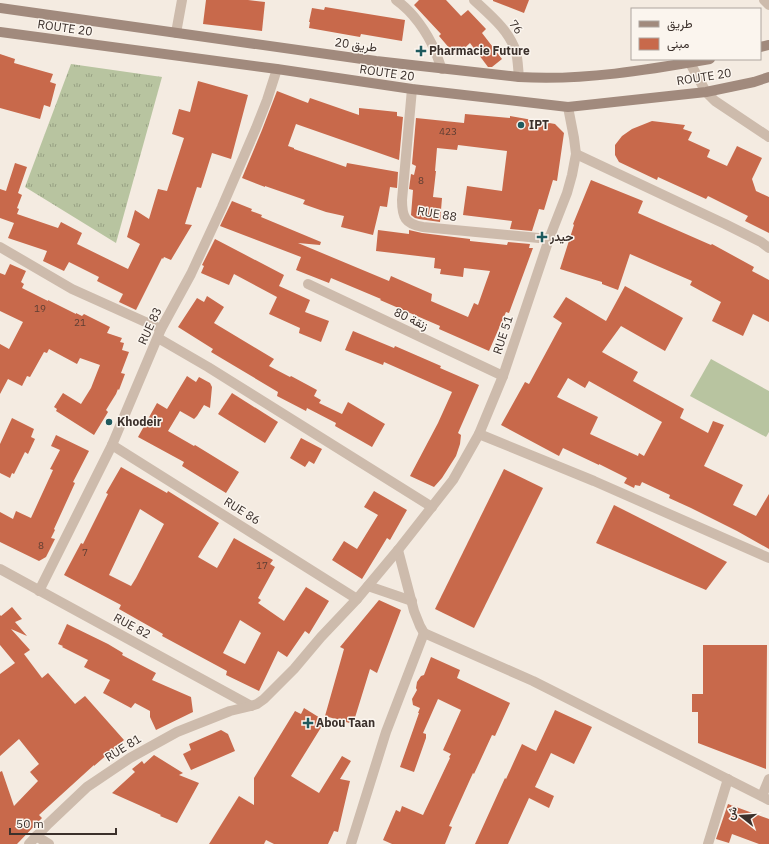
<svg xmlns="http://www.w3.org/2000/svg" width="769" height="844" font-family="'IBM Plex Sans',Vazirmatn,sans-serif">
  <style>
    .grass { fill: url(#grass-tufts) }
    .pitch { fill: #b8c4a0 }
    .building { fill: #c8694b; fill-rule: evenodd }
    .lines { fill: none; stroke-linecap: round; stroke-linejoin: round }
    .minor { stroke: #cdbbac; stroke-width: 10 }
    .tertiary { stroke: #cdbbac; stroke-width: 10 }
    .secondary { stroke: #a18a7d; stroke-width: 10 }
    .poi-dot { fill: #1f5a5e; stroke: #fbf5ee; stroke-width: 1.5 }
    .labels { text-anchor: middle; stroke-width: 3; stroke-linejoin: round; paint-order: stroke }
    .number-label { font-size: 10px; fill: #5e3e33 }
    .street-label { font-size: 12px; fill: #3b302b; stroke: #fbf5ee }
    .poi-label { font-size: 12px; font-weight: bold; fill: #3b302b; stroke: #fbf5ee; text-anchor: start }
  </style>
  <defs>
    <pattern id="grass-tufts" width="24" height="20" patternUnits="userSpaceOnUse"><rect width="24" height="20" fill="#b8c4a0"/><path d="M3 7l-1-3M5 7V3M7 7l1-3M15 17l-1-3M17 17v-4M19 17l1-3" fill="none" stroke="#97a083"/></pattern>
  </defs>
  <rect width="100%" height="100%" fill="#f4ebe1"/>
  <polygon class="grass" points="71,64 162,77 116,243 25,187"/>
  <polygon class="pitch" points="711,359 769,391 769,432 766,437 690,396"/>
  <g class="building">
    <polygon points="206,0 248,0 265,2 262,31 203,24"/>
    <polygon points="419,0 446,0 461,16 468,10 486,29 482,33 502,59 492,67 488,67 470,43 456,56 439,36 441,34 414,5"/>
    <polygon points="493,0 529,0 524,13 493,1"/>
    <polygon points="325,7 405,20 402,41 361,34 360,37 309,28 310,22 309,22 312,8 324,10"/>
    <polygon points="0,54 15,59 14,63 53,74 50,82 56,84 50,107 44,105 40,119 0,108"/>
    <polygon points="198,81 248,95 231,159 212,153 201,188 197,187 185,224 192,225 171,260 164,257 163,259 162,258 136,310 119,302 123,294 97,281 99,277 69,262 64,271 43,261 47,251 8,238 14,223 0,218 0,189 6,191 15,163 27,167 18,193 22,195 17,208 19,209 17,214 58,228 61,222 82,233 77,244 128,269 140,244 127,237 135,210 149,219 158,189 167,191 184,138 172,134 179,109 190,112"/>
    <polygon points="277,91 308,103 310,98 359,115 359,108 397,112 397,116 403,117 399,160 296,124 288,146 294,148 294,149 346,167 347,163 398,172 397,188 390,187 387,207 380,206 373,235 341,227 344,216 326,212 303,204 305,200 265,186 265,187 242,178 262,130"/>
    <polygon points="465,114 510,118 510,116 555,124 564,133 557,181 553,180 544,210 539,209 532,231 510,229 512,221 463,215 467,186 502,191 507,151 458,145 457,150 437,148 435,171 436,171 433,197 442,198 440,222 419,219 415,218 411,215 413,190 409,189 411,174 414,175 416,166 412,164 416,118 464,123"/>
    <polygon points="652,121 685,125 683,129 692,132 688,140 710,150 707,157 727,166 737,146 762,158 752,179 756,191 769,197 769,233 745,221 748,216 708,196 706,199 658,177 657,180 619,162 615,155 615,145 622,136 632,129"/>
    <polygon points="591,180 643,201 638,213 711,245 712,244 754,267 752,271 769,280 769,322 753,314 743,336 712,321 721,302 690,285 692,281 630,254 618,290 602,284 602,282 560,269 574,225 573,224"/>
    <polygon points="232,201 252,209 251,211 262,215 261,217 321,242 320,245 298,243 389,281 391,276 432,294 431,301 468,317 474,303 478,305 490,271 464,268 463,277 440,274 441,269 434,268 435,258 376,251 378,230 409,234 409,230 422,233 470,239 470,241 507,245 508,242 530,244 529,248 533,248 509,313 506,312 489,351 439,329 440,326 380,300 381,299 331,278 329,283 296,270 301,257 220,226"/>
    <polygon points="215,239 284,275 279,286 310,300 305,312 329,321 321,342 299,333 300,328 269,314 277,297 234,274 229,285 201,273 204,266 202,265"/>
    <polygon points="10,264 26,271 21,282 24,284 22,288 48,301 48,300 76,314 76,313 82,316 84,314 110,327 107,333 122,338 120,342 124,343 122,350 129,352 121,373 125,374 119,390 118,389 116,394 106,410 108,412 94,435 56,411 57,409 54,407 63,393 81,404 91,388 100,365 80,358 77,364 49,349 47,353 44,352 30,377 27,376 22,386 8,379 0,394 0,344 9,349 23,322 0,311 0,273 5,275"/>
    <path d="M625 286 683 318 665 351 621 326 602 352 638 372 633 381 684 409 680 418 708 433 713 421 724 425 704 466 743 485 733 505 756 516 769 494V549L737 531 691 508 669 498 670 495 642 482 640 486 635 485 634 488 624 483 627 478 599 464V465L563 448 559 456 501 425 525 382 529 384 562 323 553 317 566 297 606 321ZM568 378 585 388 589 381 662 422 644 456 639 453 638 456 590 434 598 417 557 397Z"/>
    <polygon points="207,296 224,307 214,323 274,359 269,366 290,377 291,376 317,390 314,396 321,400 319,403 342,414 348,402 385,424 372,447 335,426 336,423 307,408 306,411 277,396 278,392 211,352 213,349 178,327 197,298 204,302"/>
    <polygon points="353,331 394,348 395,346 441,366 440,368 479,385 458,433 461,435 460,444 456,456 442,478 434,487 410,476 438,423 452,392 384,362 383,365 345,350"/>
    <polygon points="187,376 196,382 199,377 210,383 212,387 210,408 204,405 197,416 194,419 180,411 168,431 194,446 195,445 239,472 226,493 182,466 184,462 138,437 157,403 167,409"/>
    <polygon points="232,393 278,422 265,443 218,414"/>
    <polygon points="12,418 34,429 31,437 35,439 28,454 25,452 14,474 12,473 10,478 0,473 0,444"/>
    <polygon points="56,435 89,451 73,482 75,483 54,529 55,530 51,538 55,539 46,557 39,561 0,542 0,512 13,519 16,511 31,518 53,470 50,469 60,450 51,446"/>
    <polygon points="301,438 322,449 314,464 309,461 305,467 290,458"/>
    <path d="M121 467 167 493 168 491 219 523 198 557 217 568 234 538 273 560 270 564 275 567 258 598 261 600 258 603 284 621 306 587 329 601 309 634 305 631 287 657 278 651 259 691 226 675 227 671 162 636 163 634 119 609 121 605 64 575 81 543 83 544 108 494 106 493ZM140 509 164 524 136 578 131 586 109 575ZM240 620 261 633 245 664 223 653Z"/>
    <polygon points="504,469 543,488 474,628 435,609"/>
    <polygon points="374,491 407,510 390,540 387,538 362,579 332,560 344,541 357,549 378,515 364,507"/>
    <polygon points="614,505 727,562 706,590 596,543"/>
    <polygon points="379,600 401,610 377,673 370,669 353,724 325,716 344,649 340,647"/>
    <polygon points="12,607 22,619 15,622 27,636 11,629 30,650 24,654 42,678 48,673 75,704 85,696 124,740 94,766 94,765 39,815 42,818 17,844 0,844 0,772 2,771 14,806 38,781 30,772 39,764 19,739 0,756 0,674 15,663 0,645 0,615 1,616"/>
    <polygon points="67,624 108,644 123,653 122,655 156,673 152,680 191,697 193,712 156,730 150,717 150,711 135,703 131,708 103,693 110,680 84,667 88,660 62,647 63,646 58,644"/>
    <polygon points="703,645 767,645 766,769 698,743 698,712 692,712 692,694 703,694"/>
    <polygon points="431,657 460,670 457,678 510,703 495,736 492,735 474,774 473,773 449,826 452,827 445,844 392,844 383,840 396,810 400,812 402,806 423,815 450,758 449,757 451,754 443,750 461,710 438,699 423,733 426,734 426,738 414,772 400,767 419,713 418,713 420,708 413,705 412,699 417,690 416,688 417,682 421,676 424,675"/>
    <polygon points="304,708 325,721 291,776 319,793 342,756 351,761 340,779 350,781 338,832 334,831 328,844 274,844 266,840 264,844 209,844 239,796 254,805 254,778 295,711 301,714"/>
    <polygon points="555,710 592,727 574,764 551,753 535,787 554,796 549,808 529,798 508,844 475,844 505,778 506,779 522,744 536,751"/>
    <polygon points="221,730 228,734 235,751 191,770 183,754 191,750 189,744"/>
    <polygon points="154,755 183,773 179,775 199,783 177,823 160,816 161,815 112,793 135,772 132,769 142,761 144,764"/>
    <polygon points="728,804 769,819 769,844 759,844 732,834 729,843 716,839"/>
  </g>
  <g class="lines">
    <g class="minor">
      <path d="M396 0C413 12 427 32 435 51 438 57 439 63 442 69"/>
      <path d="M474 0C490 15 509 30 516 52 518 60 518 69 519 77"/>
      <polyline points="764,0 769,5"/>
      <polyline points="176,33 182,0"/>
      <path d="M412 89 402 200C402 217 405 224 423 227L549 239"/>
      <polyline points="576,154 725,224 761,242 769,248"/>
      <polyline points="0,247 72,289 161,329"/>
      <polyline points="308,284 503,376"/>
      <polyline points="158,338 208,367 432,507"/>
      <polyline points="479,434 594,481 769,558"/>
      <polyline points="112,445 357,599"/>
      <polyline points="398,550 414,611 420,626 424,633 533,681 769,800"/>
      <polyline points="0,569 251,706"/>
      <polyline points="368,586 412,601"/>
      <polyline points="39,591 112,445 161,329 191,274 222,207 256,128 267,100 277,69"/>
      <polyline points="762,796 769,779"/>
      <polyline points="36,836 49,844"/>
      <polyline points="29,844 48,824 87,787 130,758 177,732 230,711 251,706 257,704 264,699 294,669 321,637 357,599 398,550 453,480 479,434 503,376 549,239 567,193 572,175 576,154 574,138 568,107"/>
      <polyline points="351,844 386,732 424,633"/>
      <polyline points="708,844 728,779"/>
    </g>
    <polyline class="tertiary" points="690,63 706,92 715,101 769,137"/>
    <g class="secondary">
      <path d="M0 8 376 61 519 77C583 81 647 70 710 59"/>
      <polyline points="0,32 277,69 412,89 568,107 706,92 754,82 769,77"/>
      <polyline points="760,47 769,45"/>
    </g>
  </g>
  <g class="poi-dot">
    <path d="M419 45h4v4h4v4h-4v4h-4v-4h-4v-4h4z"/>
    <circle cx="521" cy="125" r="4"/>
    <path d="M540 231h4v4h4v4h-4v4h-4v-4h-4v-4h4z"/>
    <circle cx="109" cy="422" r="4"/>
    <path d="M306 717h4v4h4v4h-4v4h-4v-4h-4v-4h4z"/>
  </g>
  <g class="labels">
    <g class="number-label">
      <text x="448" y="135">423</text>
      <text x="421" y="184">8</text>
      <text x="40" y="312">19</text>
      <text x="80" y="326">21</text>
      <text x="41" y="549">8</text>
      <text x="85" y="556">7</text>
      <text x="262" y="569">17</text>
    </g>
    <g class="street-label">
      <text transform="translate(516 27) rotate(55)" y="4">76</text>
      <text transform="translate(65 28) rotate(8)" y="4">ROUTE 20</text>
      <text transform="translate(356 45) rotate(8)" y="4">طريق 20</text>
      <text transform="translate(387 73) rotate(8)" y="4">ROUTE 20</text>
      <text transform="translate(704 77) rotate(-9)" y="4">ROUTE 20</text>
      <text transform="translate(437 214) rotate(9)" y="4">RUE 88</text>
      <text transform="translate(411 319) rotate(25)" y="4">زنقة 80</text>
      <text transform="translate(150 326) rotate(-65)" y="4">RUE 83</text>
      <text transform="translate(503 335) rotate(-72)" y="4">RUE 51</text>
      <text transform="translate(242 511) rotate(32)" y="4">RUE 86</text>
      <text transform="translate(132 626) rotate(28)" y="4">RUE 82</text>
      <text transform="translate(123 748) rotate(-32)" y="4">RUE 81</text>
    </g>
    <g class="poi-label">
      <text x="429" y="55">Pharmacie Future</text>
      <text x="529" y="129">IPT</text>
      <text x="550" y="241">حيدر</text>
      <text x="117" y="426">Khodeir</text>
      <text x="316" y="727">Abou Taan</text>
    </g>
  </g>
  <rect x="631" y="8" width="130" height="52" fill="#fbf5ee" stroke="#aea6a0"/>
  <rect x="639" y="21" width="20" height="6" fill="#a18a7d" stroke="#aea6a0"/>
  <text x="667" y="28" font-size="12" fill="#3b302b">طريق</text>
  <rect x="639" y="38" width="20" height="12" fill="#c8694b" stroke="#aea6a0"/>
  <text x="667" y="48" font-size="12" fill="#3b302b">مبنى</text>
  <g transform="translate(741 816) rotate(287)" stroke="#fbf5ee" stroke-width="3" paint-order="stroke">
  <path d="M0-3L7 15L0 10L-7 15Z" fill="#3b302b"/>
  <text y="-6" font-size="11" font-weight="bold" text-anchor="middle" fill="#3b302b">ش</text>
  </g>
  <path d="M10 828v6h106v-6" fill="none" stroke="#3b302b" stroke-width="2"/>
  <text x="16" y="828" font-size="12" fill="#3b302b" stroke="#fbf5ee" stroke-width="3" paint-order="stroke">50 m</text>
</svg>
